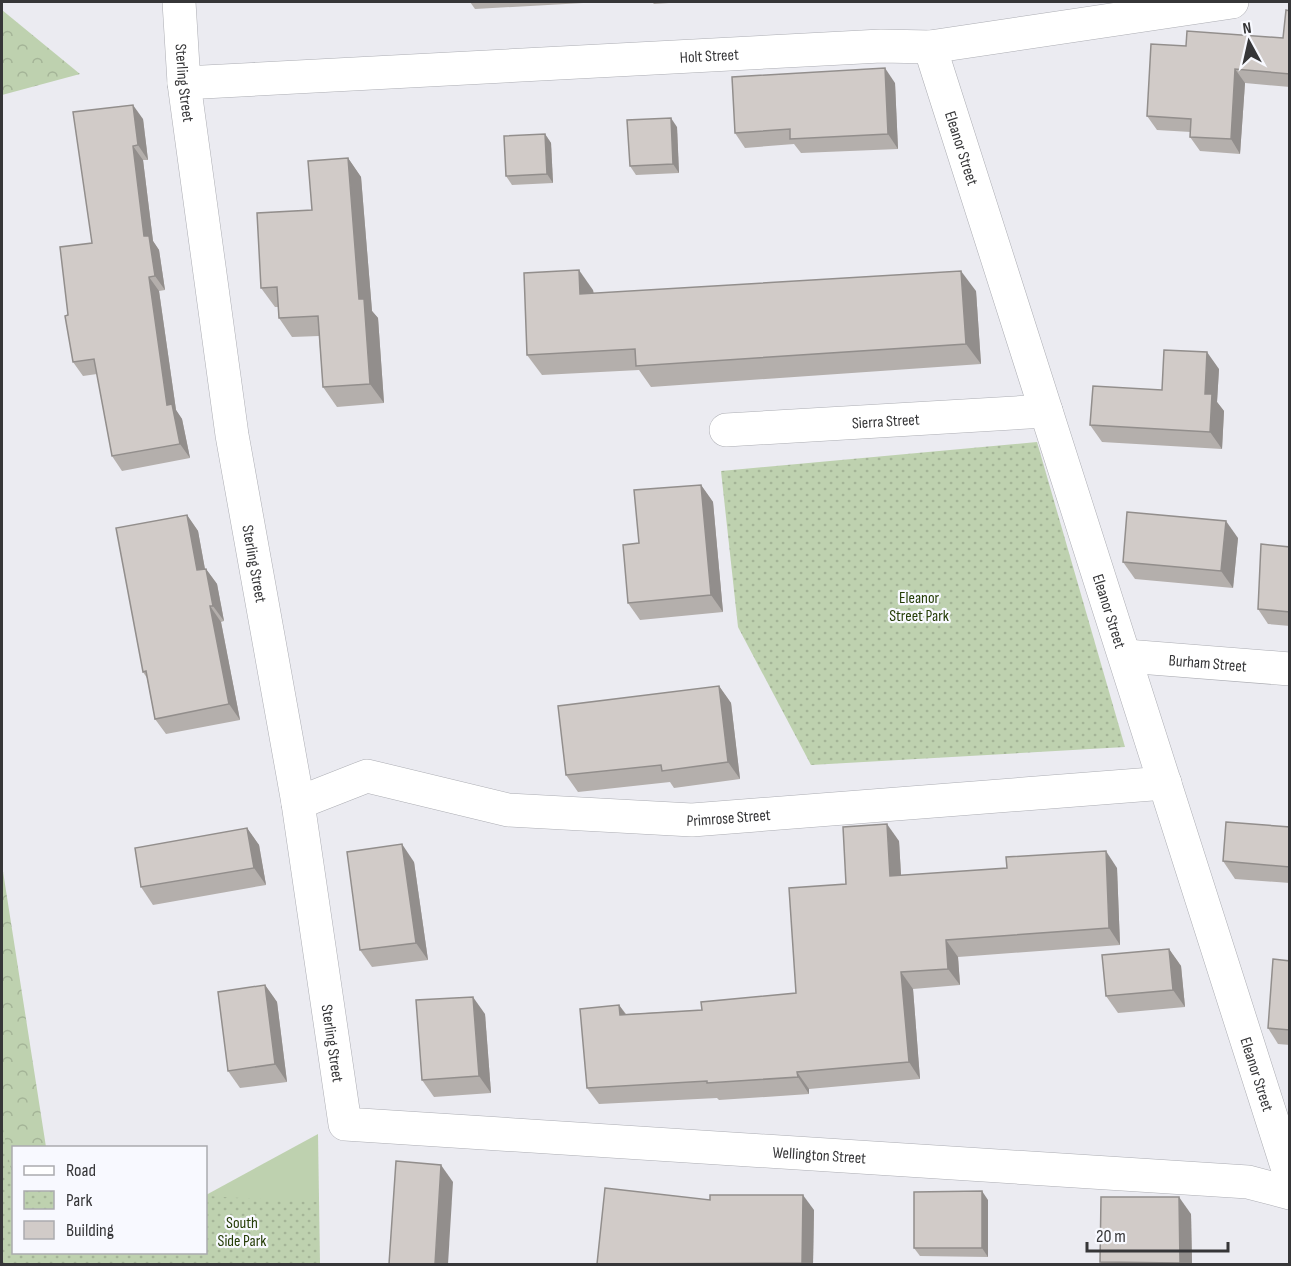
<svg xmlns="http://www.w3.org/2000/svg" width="1291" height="1266" font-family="'Sofia Sans Condensed',sans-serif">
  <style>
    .green { fill: #bed1af }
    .forest { fill: url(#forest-crowns) }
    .park { fill: url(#park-dots) }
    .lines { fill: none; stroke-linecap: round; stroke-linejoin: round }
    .minor-casing { stroke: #acadb3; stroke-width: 34 }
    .minor { stroke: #fff; stroke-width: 33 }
    .wall { fill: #b4afac }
    .shaded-wall { fill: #928e8c }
    .building { fill: #d1cbc8; stroke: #928e8c; stroke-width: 1.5 }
    .labels { text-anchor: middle; stroke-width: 4.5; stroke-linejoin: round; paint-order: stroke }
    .street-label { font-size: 16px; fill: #363638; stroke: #f8f9ff }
    .park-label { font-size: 16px; fill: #253d07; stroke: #f8f9ff }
  </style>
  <defs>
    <pattern id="forest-crowns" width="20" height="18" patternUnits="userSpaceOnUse" patternTransform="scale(1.5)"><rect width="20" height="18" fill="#bed1af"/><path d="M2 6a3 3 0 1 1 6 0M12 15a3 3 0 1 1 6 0" fill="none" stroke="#a4b497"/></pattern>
    <pattern id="park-dots" width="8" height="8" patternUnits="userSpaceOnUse" patternTransform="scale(1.5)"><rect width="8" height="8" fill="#bed1af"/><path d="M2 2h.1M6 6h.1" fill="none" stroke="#a4b497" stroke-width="1.8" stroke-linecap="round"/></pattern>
  </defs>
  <rect width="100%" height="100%" fill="#ebebf1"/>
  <polygon class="green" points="318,1134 320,1264 245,1264 206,1207 206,1195"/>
  <g class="forest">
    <polygon points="2,10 80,74 2,95"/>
    <polygon points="2,865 46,1147 14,1148 14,1252 206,1252 245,1264 9,1264 2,1230"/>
  </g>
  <g class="park">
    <polygon points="1037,442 1125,747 811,765 738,627 721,471"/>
    <polygon points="2,1123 13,1181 14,1252 206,1252 206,1196 318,1202 319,1264 2,1264"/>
  </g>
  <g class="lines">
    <defs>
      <g id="minor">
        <path id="s1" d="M179 2 184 83 232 435 298 803 345 1124 1248 1182 1290 1193"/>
        <path id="s2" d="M930 47 1290 1176"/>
        <path id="s3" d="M184 83 881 46 930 47 1232 2"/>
        <path id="s4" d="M726 430 1046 411"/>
        <path id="s5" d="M1126 656 1290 669"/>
        <path id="s6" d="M298 803 367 776 508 810 692 820 1165 783"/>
      </g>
    </defs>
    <use href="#minor" class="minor-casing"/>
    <use href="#minor" class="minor"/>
  </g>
  <g class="wall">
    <polygon points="238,2 267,2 239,3"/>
    <polygon points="470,2 601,2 475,9"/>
    <polygon points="652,2 684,2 654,4"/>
    <polygon points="1290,11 1290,87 1245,83 1240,154 1200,151 1190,137 1191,132 1157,130 1147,116 1186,46 1283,38"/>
    <polygon points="895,83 898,149 801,153 794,144 745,148 735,133"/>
    <polygon points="143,119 148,160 143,160 153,241 159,250 165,290 159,291 176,410 182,419 190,458 122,471 112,456 97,374 83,376 73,362 68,315 92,243"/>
    <polygon points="677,127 679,173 636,175 630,166"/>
    <polygon points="545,134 551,143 553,183 512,185 506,176"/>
    <polygon points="348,158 361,177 372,311 378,318 384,403 337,407 323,387 319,336 292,337 279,318 278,307 275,307 261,288"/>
    <polygon points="593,290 594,293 976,291 981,364 651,387 639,370 542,375 527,355"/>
    <polygon points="1219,369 1217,402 1224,411 1222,449 1102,442 1090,425 1162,390"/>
    <polygon points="701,485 713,502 723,612 640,620 628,603 639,543"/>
    <polygon points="187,515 198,531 205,569 206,569 217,584 224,621 221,622 240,720 166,734 155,719 147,678 143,672"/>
    <polygon points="1238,538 1233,588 1135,579 1123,562"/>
    <polygon points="1290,547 1290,626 1268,624 1258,609"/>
    <polygon points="719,686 731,703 740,779 674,788 670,782 578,792 566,775"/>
    <polygon points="1290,827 1290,883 1235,879 1223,861"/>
    <polygon points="247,828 259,845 266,885 153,905 141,887"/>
    <polygon points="899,841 901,875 1117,868 1120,945 958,957 960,985 913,989 920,1079 809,1089 809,1094 719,1100 717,1098 599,1104 587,1088 619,1005 626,1014 702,1010 796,993 846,884"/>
    <polygon points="414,862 428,960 372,967 360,950"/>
    <polygon points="1169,949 1181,966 1185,1007 1118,1013 1106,996"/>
    <polygon points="1290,961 1290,1045 1278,1044 1268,1028"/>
    <polygon points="265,985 277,1002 287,1082 240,1088 228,1071"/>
    <polygon points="485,1014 491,1093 434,1097 422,1080"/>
    <polygon points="710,1200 814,1210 813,1264 597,1264"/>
    <polygon points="988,1200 988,1257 920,1256 914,1248"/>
    <polygon points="1191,1214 1192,1264 1102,1264 1100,1262"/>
  </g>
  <g class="shaded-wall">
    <polygon points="885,68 895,83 898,149 888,134"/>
    <polygon points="1235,69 1245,83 1240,154 1231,139"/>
    <polygon points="133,105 143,119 148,160 138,145"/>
    <polygon points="671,118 677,127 679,173 673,164"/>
    <polygon points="545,134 551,143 553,183 547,174"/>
    <polygon points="133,146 143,160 153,241 159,250 165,290 155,276 144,236"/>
    <polygon points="348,158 361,177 372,311 378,318 384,403 370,384 359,299"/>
    <polygon points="579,270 593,290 594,314 580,294"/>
    <polygon points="961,271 976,291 981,364 966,344"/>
    <polygon points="149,277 159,291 176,410 182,419 190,458 180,444 167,405"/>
    <polygon points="1207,352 1219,369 1217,402 1224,411 1222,449 1210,432 1205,394"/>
    <polygon points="701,485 713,502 723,612 711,595"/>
    <polygon points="187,515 198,531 208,586 197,570"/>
    <polygon points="1226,521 1238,538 1233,588 1221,571"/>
    <polygon points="206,569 217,584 224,621 213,606"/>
    <polygon points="210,606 221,622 240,720 229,704"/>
    <polygon points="719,686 731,703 740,779 728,762"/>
    <polygon points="887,824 899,841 902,892 890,876"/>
    <polygon points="247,828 259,845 266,885 254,868"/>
    <polygon points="402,844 414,862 428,960 416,943"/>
    <polygon points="1106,851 1117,868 1120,945 1109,928"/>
    <polygon points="946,940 958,957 960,985 948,969"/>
    <polygon points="1169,949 1181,966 1185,1007 1173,990"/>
    <polygon points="901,972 913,989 920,1079 909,1062"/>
    <polygon points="265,985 277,1002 287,1082 275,1064"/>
    <polygon points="473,997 485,1014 491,1093 479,1076"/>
    <polygon points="619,1005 631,1022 620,1015"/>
    <polygon points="797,1072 809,1089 809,1094 798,1077"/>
    <polygon points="441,1165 453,1182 448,1264 435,1264"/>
    <polygon points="982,1191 988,1200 988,1257 982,1248"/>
    <polygon points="803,1195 814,1210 813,1264 803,1264 802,1263"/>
    <polygon points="1179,1197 1191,1214 1192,1264 1181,1264 1180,1263"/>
  </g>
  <g class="building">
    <polygon points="1286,10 1290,11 1290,74 1235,69 1231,139 1190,137 1191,119 1147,116 1151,44 1186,46 1187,31 1283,38"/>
    <polygon points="885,68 888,134 790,139 790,129 735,133 732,77"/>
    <polygon points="133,105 138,145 133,146 144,236 149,236 155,276 149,277 167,405 172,404 180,444 112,456 94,359 73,362 65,316 68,315 60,247 92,243 73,112"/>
    <polygon points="671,118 673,164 630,166 627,120"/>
    <polygon points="545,134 547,174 506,176 504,136"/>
    <polygon points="348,158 359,299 364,299 370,384 323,387 318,316 279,318 277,287 261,288 257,213 312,210 308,161"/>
    <polygon points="579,270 580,294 961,271 966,344 636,366 635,349 527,355 524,273"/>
    <polygon points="1164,350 1207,352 1205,394 1212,394 1210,432 1090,425 1093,386 1162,390"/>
    <polygon points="701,485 711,595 628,603 623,545 639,543 634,490"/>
    <polygon points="1127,512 1226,521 1221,571 1123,562"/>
    <polygon points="187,515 197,570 206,569 213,606 210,606 229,704 155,719 146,671 143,672 116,528"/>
    <polygon points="1261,544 1290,547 1290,612 1258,609"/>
    <polygon points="719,686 728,762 662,771 661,765 566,775 558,706"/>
    <polygon points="1226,822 1290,827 1290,867 1223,861"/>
    <polygon points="887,824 890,876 1007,868 1006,857 1106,851 1109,928 946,940 948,969 901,972 909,1062 797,1072 798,1077 707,1083 707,1081 587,1088 580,1009 619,1005 620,1015 702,1010 701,1002 796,993 789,888 846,884 843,827"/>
    <polygon points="247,828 254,868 141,887 135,848"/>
    <polygon points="402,844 416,943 360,950 347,852"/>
    <polygon points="1169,949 1173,990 1106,996 1102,955"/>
    <polygon points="1273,959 1290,961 1290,1030 1268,1028"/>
    <polygon points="265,985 275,1064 228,1071 218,992"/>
    <polygon points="473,997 479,1076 422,1080 416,1000"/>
    <polygon points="396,1161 441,1165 435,1264 389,1264"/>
    <polygon points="605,1188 710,1200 710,1195 803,1195 802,1263 597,1264"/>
    <polygon points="982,1191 982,1248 914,1248 914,1192"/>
    <polygon points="1101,1197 1179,1197 1180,1263 1100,1262"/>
  </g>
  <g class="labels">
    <g class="street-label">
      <text dy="6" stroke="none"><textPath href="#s3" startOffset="526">Holt Street</textPath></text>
      <text dy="6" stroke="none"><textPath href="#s1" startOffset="81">Sterling Street</textPath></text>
      <text dy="6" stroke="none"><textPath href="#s2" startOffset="106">Eleanor Street</textPath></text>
      <text dy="6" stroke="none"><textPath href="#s4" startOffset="160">Sierra Street</textPath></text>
      <text dy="6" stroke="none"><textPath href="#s1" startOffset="567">Sterling Street</textPath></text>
      <text dy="6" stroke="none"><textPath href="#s2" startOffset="592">Eleanor Street</textPath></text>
      <text dy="6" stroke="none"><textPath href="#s5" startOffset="82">Burham Street</textPath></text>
      <text dy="6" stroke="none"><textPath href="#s6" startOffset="440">Primrose Street</textPath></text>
      <text dy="6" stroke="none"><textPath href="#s1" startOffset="1053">Sterling Street</textPath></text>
      <text dy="6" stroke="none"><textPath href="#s2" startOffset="1078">Eleanor Street</textPath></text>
      <text dy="6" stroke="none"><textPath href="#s1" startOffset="1610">Wellington Street</textPath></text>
    </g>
    <g class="park-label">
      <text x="919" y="603">Eleanor<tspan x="919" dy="18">Street Park</tspan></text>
      <text x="242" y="1228">South<tspan x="242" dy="18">Side Park</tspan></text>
    </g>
  </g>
  <rect width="1291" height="1266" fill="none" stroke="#363638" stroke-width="6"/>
  <rect x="12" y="1146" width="195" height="108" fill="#f8f9ff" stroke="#aaabaf" stroke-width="1.5"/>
  <rect x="24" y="1166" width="30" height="9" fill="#ffffff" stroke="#aaabaf" stroke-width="1.5"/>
  <text x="66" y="1176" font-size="18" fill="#363638">Road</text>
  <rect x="24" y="1191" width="30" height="18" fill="url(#park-dots)" stroke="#aaabaf" stroke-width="1.5"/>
  <text x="66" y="1206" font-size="18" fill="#363638">Park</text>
  <rect x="24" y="1221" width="30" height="18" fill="#d1cbc8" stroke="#aaabaf" stroke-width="1.5"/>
  <text x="66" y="1236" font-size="18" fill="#363638">Building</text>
  <g transform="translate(1249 42) rotate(352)" stroke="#f8f9ff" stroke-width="4.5" paint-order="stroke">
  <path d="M0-4.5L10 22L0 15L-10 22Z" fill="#363638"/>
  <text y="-9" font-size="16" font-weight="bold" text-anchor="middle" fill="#363638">N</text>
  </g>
  <path d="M1087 1242v9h141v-9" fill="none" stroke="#363638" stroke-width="3"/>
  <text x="1096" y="1242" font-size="18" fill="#363638" stroke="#f8f9ff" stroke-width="4.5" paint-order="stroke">20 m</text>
</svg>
